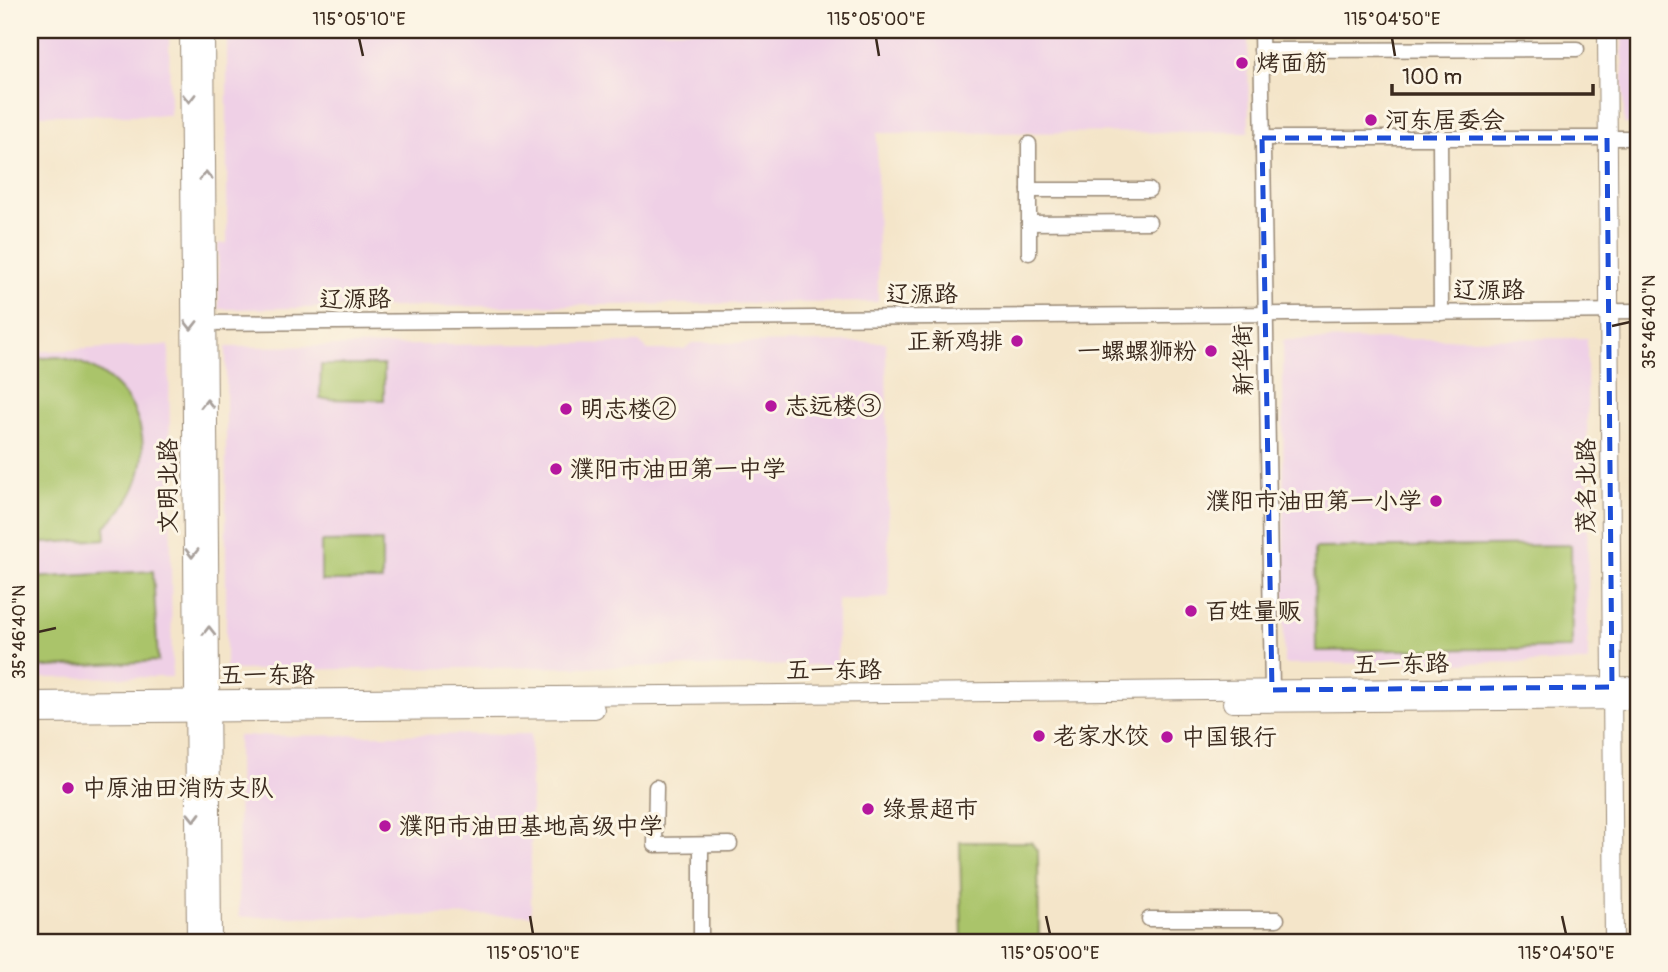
<svg xmlns="http://www.w3.org/2000/svg" width="1668" height="972" font-family="Pangolin,'LXGW WenKai TC',sans-serif">
  <style>
    .built { fill: #efd0e6 }
    .green { fill: #aac46a; stroke: #727744; stroke-width: 2 }
    .lines { fill: none; stroke-linecap: round; stroke-linejoin: round }
    .minor-casing { stroke: #988874; stroke-width: 17 }
    .tertiary-casing { stroke: #988874; stroke-width: 20 }
    .minor { stroke: #fff; stroke-width: 14 }
    .tertiary { stroke: #fff; stroke-width: 18 }
    .oneway { stroke: #a79f9a }
    .marked { fill: none; stroke: #1d4ed8; stroke-width: 5; stroke-dasharray: 14 9; stroke-linejoin: round }
    .ticks { fill: none; stroke: #3b2a1e; stroke-width: 2.5 }
    .poi-dot { fill: #b5179e; stroke: #fcf5e5; stroke-width: 2.5 }
    .labels { text-anchor: middle; stroke-width: 6; stroke-linejoin: round; paint-order: stroke }
    .poi-label { font-size: 24px; fill: #3b2a1e; stroke: #fcf5e5; text-anchor: start }
    .street-label { font-size: 24px; fill: #3b2a1e; stroke: #fcf5e5 }
    .neatline { fill: none; stroke: #3b2a1e; stroke-width: 2.5 }
    .ticks-label { font-size: 18px; text-anchor: middle; fill: #3b2a1e }
  </style>
  <rect width="100%" height="100%" fill="#fcf5e5"/>
  <filter id="ink" filterUnits="userSpaceOnUse"><feTurbulence type="fractalNoise" baseFrequency=".0143" numOctaves="2"/><feDisplacementMap in="SourceGraphic" scale="14" xChannelSelector="R" yChannelSelector="G"/><feConvolveMatrix kernelMatrix="1 2 1 2 8 2 1 2 1" color-interpolation-filters="sRGB"/></filter>
  <filter id="wash" filterUnits="userSpaceOnUse"><feTurbulence type="fractalNoise" baseFrequency=".00686" numOctaves="4" result="noise"/><feDisplacementMap in="SourceGraphic" scale="28" xChannelSelector="R" yChannelSelector="G"/><feGaussianBlur stdDeviation="1.57" result="paint"/><feColorMatrix in="noise" values="0 0 0 0 0 0 0 0 0 0 0 0 0 0 0 0 0 1.4 0 .05"/><feComposite in="paint" operator="in"/></filter>
  <g filter="url(#wash)">
    <rect width="100%" height="100%" fill="#f4e5c9"/>
    <g class="built">
      <polygon points="30,30 169,30 170,115 30,115"/>
      <polygon points="227,30 1248,30 1249,132 877,133 878,302 219,309 218,244 227,243"/>
      <polygon points="1622,30 1638,30 1638,124 1624,124"/>
      <rect x="1633" y="158" width="5" height="145"/>
      <polygon points="1587,338 1588,662 1284,664 1283,340"/>
      <polygon points="886,342 889,598 837,600 837,665 226,670 226,347 640,343 648,350 668,350 684,349 692,343"/>
      <polygon points="169,345 172,677 30,678 30,352"/>
      <polygon points="531,734 531,915 239,917 238,736"/>
    </g>
    <g class="green">
      <path d="M58 357C145 371 173 469 105 526L106 539 30 544V359Z"/>
      <polygon points="321,365 384,365 384,400 320,399"/>
      <polygon points="382,541 382,581 321,581 321,542"/>
      <polygon points="1571,545 1572,648 1316,651 1315,548"/>
      <polygon points="153,571 158,661 30,668 30,578"/>
      <polygon points="960,842 1031,842 1038,852 1039,942 962,942"/>
    </g>
  </g>
  <g filter="url(#ink)">
    <g class="lines">
      <defs>
        <g id="minor">
          <polyline points="1261,30 1272,690"/>
          <polyline points="1261,50 1577,49"/>
          <polyline points="1440,137 1441,313"/>
          <polyline points="1262,138 1638,138"/>
          <polyline points="1029,144 1029,253"/>
          <polyline points="1029,190 1149,190"/>
          <polyline points="1029,223 1149,222"/>
          <polyline points="207,323 1638,311"/>
          <polyline points="656,787 655,845 730,844"/>
          <polyline points="701,845 701,942"/>
          <polyline points="1149,919 1277,919"/>
        </g>
        <g id="tertiary">
          <polyline points="189,30 196,942"/>
          <polyline points="205,30 212,942"/>
          <polyline points="1607,30 1614,942"/>
          <polyline points="30,701 1638,686"/>
          <polyline points="1232,703 1638,700"/>
          <polyline points="30,714 595,709"/>
        </g>
      </defs>
      <use href="#minor" class="minor-casing"/>
      <use href="#tertiary" class="tertiary-casing"/>
      <use href="#minor" class="minor"/>
      <use href="#tertiary" class="tertiary"/>
    </g>
    <defs><path id="oneway-chevron" d="M-2-3.5L2.5 0L-2 3.5" fill="none" stroke-width="1.6" stroke-linecap="round" stroke-linejoin="round" transform="scale(1.75)"/></defs>
    <g class="oneway">
      <use href="#oneway-chevron" transform="translate(189 98) rotate(90)"/>
      <use href="#oneway-chevron" transform="translate(206 176) rotate(-90)"/>
      <use href="#oneway-chevron" transform="translate(191 325) rotate(90)"/>
      <use href="#oneway-chevron" transform="translate(207 404) rotate(-90)"/>
      <use href="#oneway-chevron" transform="translate(192 553) rotate(90)"/>
      <use href="#oneway-chevron" transform="translate(209 631) rotate(-90)"/>
      <use href="#oneway-chevron" transform="translate(194 817) rotate(89)"/>
    </g>
  </g>
  <path class="marked" d="M1262 138H1607L1612 687 1272 690Z"/>
  <path class="ticks" d="M359 38 363 56M876 38 879 56M1392 38 1395 56M1612 326 1630 322M38 632 56 628M530 916 533 934M1046 916 1050 934M1562 916 1566 934"/>
  <g class="poi-dot">
    <circle cx="1242" cy="63" r="7"/>
    <circle cx="1371" cy="120" r="7"/>
    <circle cx="1017" cy="341" r="7"/>
    <circle cx="1211" cy="351" r="7"/>
    <circle cx="771" cy="406" r="7"/>
    <circle cx="566" cy="409" r="7"/>
    <circle cx="556" cy="469" r="7"/>
    <circle cx="1436" cy="501" r="7"/>
    <circle cx="1191" cy="611" r="7"/>
    <circle cx="1039" cy="736" r="7"/>
    <circle cx="1167" cy="737" r="7"/>
    <circle cx="68" cy="788" r="7"/>
    <circle cx="868" cy="809" r="7"/>
    <circle cx="385" cy="826" r="7"/>
  </g>
  <g class="labels">
    <g class="poi-label">
      <text x="1256" y="71">烤面筋</text>
      <text x="1385" y="128">河东居委会</text>
      <text x="1003" y="349" text-anchor="end">正新鸡排</text>
      <text x="1197" y="359" text-anchor="end">一螺螺狮粉</text>
      <text x="785" y="414">志远楼③</text>
      <text x="580" y="417">明志楼②</text>
      <text x="570" y="477">濮阳市油田第一中学</text>
      <text x="1422" y="509" text-anchor="end">濮阳市油田第一小学</text>
      <text x="1205" y="619">百姓量贩</text>
      <text x="1053" y="744">老家水饺</text>
      <text x="1181" y="745">中国银行</text>
      <text x="82" y="796">中原油田消防支队</text>
      <text x="882" y="817">绿景超市</text>
      <text x="399" y="834">濮阳市油田基地高级中学</text>
    </g>
    <g class="street-label">
      <text x="1489" y="298">辽源路</text>
      <text x="922" y="302">辽源路</text>
      <text transform="translate(355 299) rotate(-1)" y="8">辽源路</text>
      <text transform="translate(1243 360) rotate(-91)" y="8">新华街</text>
      <text transform="translate(168 486) rotate(-90)" y="8">文明北路</text>
      <text transform="translate(1586 486) rotate(-90)" y="8">茂名北路</text>
      <text transform="translate(1401 664) rotate(-1)" y="8">五一东路</text>
      <text x="834" y="678">五一东路</text>
      <text x="267" y="683">五一东路</text>
    </g>
  </g>
  <rect width="1668" height="972" fill="none" stroke="#fcf5e5" stroke-width="77"/>
  <path d="M1392 84v10h201v-10" fill="none" stroke="#3b2a1e" stroke-width="3.5"/>
  <text x="1402" y="84" font-size="21" fill="#3b2a1e" stroke="#fcf5e5" stroke-width="5" paint-order="stroke">100 m</text>
  <rect x="38" y="38" width="1592" height="896" class="neatline"/>
  <g class="ticks-label">
    <text x="359" y="25">115°05'10"E</text>
    <text x="876" y="25">115°05'00"E</text>
    <text x="1392" y="25">115°04'50"E</text>
    <text transform="translate(1649 322) rotate(-90)" y="6">35°46'40"N</text>
    <text transform="translate(19 632) rotate(-90)" y="6">35°46'40"N</text>
    <text x="533" y="959">115°05'10"E</text>
    <text x="1050" y="959">115°05'00"E</text>
    <text x="1566" y="959">115°04'50"E</text>
  </g>
</svg>
